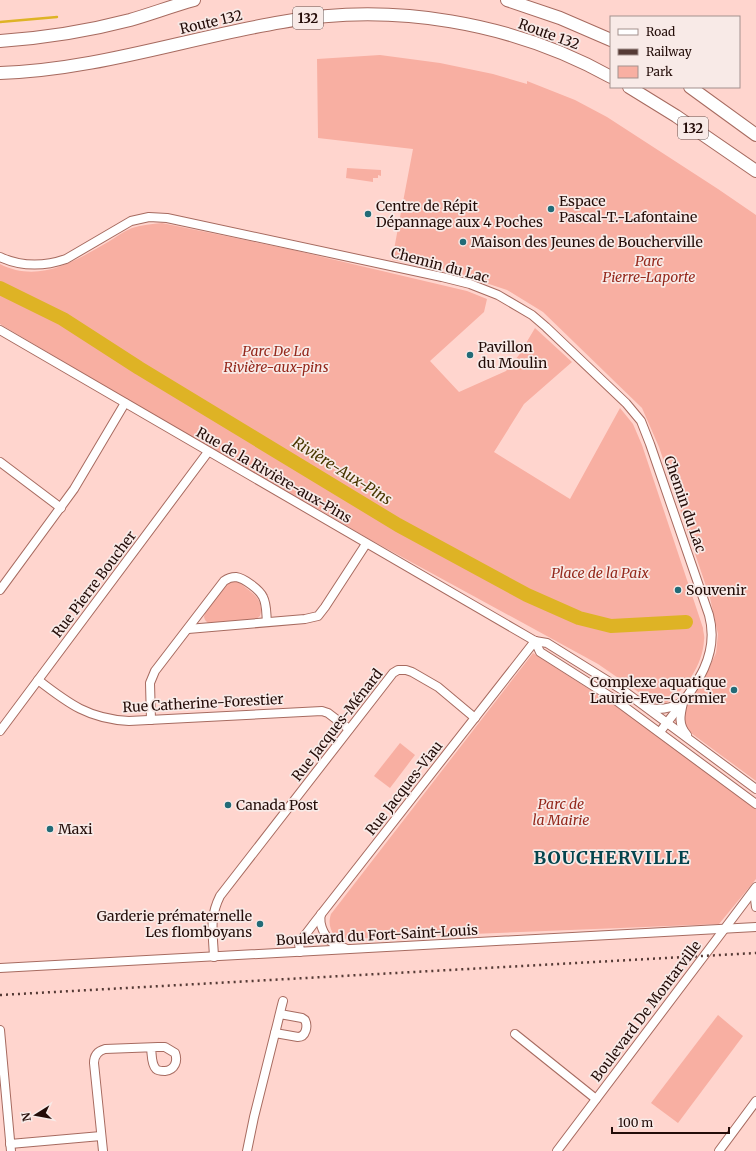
<svg xmlns="http://www.w3.org/2000/svg" width="756" height="1151" font-family="Merriweather,serif">
  <style>
    .green { fill: #f8afa2 }
    .lines { fill: none; stroke-linecap: round; stroke-linejoin: round }
    .stream { stroke: #deb325; stroke-width: 2.5 }
    .river { stroke: #deb325; stroke-width: 14 }
    .minor-casing { stroke: #a76b60; stroke-width: 10 }
    .highway-casing { stroke: #a76b60; stroke-width: 14 }
    .minor { stroke: #fff; stroke-width: 8 }
    .highway { stroke: #fff; stroke-width: 12 }
    .rail { stroke: #553a35; stroke-width: 2.5; stroke-dasharray: 2 4; stroke-linecap: butt }
    .poi-dot { fill: #226b77; stroke: #f8eae7; stroke-width: 1.5 }
    .labels { text-anchor: middle; stroke-width: 3.5; stroke-linejoin: round; paint-order: stroke }
    .shield { fill: #f8eae7; stroke: #634f4b; stroke-width: 1 }
    .shield-label { font-size: 13px; font-weight: bold; fill: #230c08 }
    .street-label { font-size: 14px; fill: #230c08; stroke: #f8eae7 }
    .poi-label { font-size: 14px; fill: #230c08; stroke: #f8eae7; text-anchor: start }
    .park-label { font-size: 14px; font-style: italic; fill: #94281c; stroke: #f8eae7 }
    .water-label { font-size: 15px; font-style: italic; fill: #483700; stroke: #f8eae7 }
    .district-label { font-size: 18px; font-weight: bold; letter-spacing: 1px; fill: #03444d; stroke: #f8eae7 }
  </style>
  <rect width="100%" height="100%" fill="#ffd5ce"/>
  <g class="green">
    <polygon points="380,55 440,63 493,74 527,84 527,81 575,100 607,117 718,189 756,215 756,781 672,719 708,670 716,653 718,634 710,598 659,447 642,408 543,312 507,290 444,269 392,260 413,149 318,138 317,59"/>
    <polygon points="347,168 381,170 381,176 378,175 378,178 373,178 373,182 346,178"/>
    <path d="M162 223 293 250 467 291 487 299 484 312 430 361 459 392 506 371 519 355 535 328 572 362 524 404 494 452 570 499 620 408 633 424 642 445 703 628C703 632 705 636 704 640 703 665 685 690 666 703L653 702 598 664 369 539 320 510 209 448 0 324V264C39 284 75 261 108 242 116 237 124 231 132 228 142 225 152 224 162 223Z"/>
    <path d="M235 581C240 583 243 585 246 588 256 595 264 603 260 616L256 619 208 623 205 620 204 617 205 613 227 584 231 582Z"/>
    <path d="M533 653 623 711 756 806V879L719 924 347 939 334 936C330 928 328 923 331 914Z"/>
    <polygon points="400,743 415,755 390,788 374,776"/>
    <polygon points="718,1015 743,1036 678,1123 651,1103"/>
  </g>
  <g class="lines">
    <polyline class="stream" points="0,22 57,17"/>
    <polyline class="river" points="0,288 63,319 139,368 398,525 527,595 579,618 611,626 686,622"/>
    <defs>
      <g id="minor">
        <path d="M0 257C22 267 43 267 66 259L131 221 149 217 167 218 442 277 470 284 498 295 532 315 546 327 626 403 641 421 650 444 709 615C722 663 686 696 660 732"/>
        <polyline points="0,330 523,634 535,641 547,643 624,691 756,789"/>
        <polyline points="0,462 61,508"/>
        <polyline points="0,590 74,489 125,403"/>
        <polyline points="188,629 305,619 318,616 325,607 366,544"/>
        <polyline points="535,641 540,652 614,699 756,804"/>
        <path d="M38 680C69 704 89 719 129 721L322 711 328 713 349 729"/>
        <path d="M683 703C680 715 678 725 687 735"/>
        <path d="M649 708C660 710 670 709 680 703"/>
        <path d="M151 720 150 683 155 671 224 581C228 578 231 577 236 577 244 578 260 590 263 597 267 605 266 614 267 622"/>
        <polyline points="0,731 208,452"/>
        <polyline points="756,891 755,899 756,907"/>
        <path d="M321 914C318 925 326 940 336 945 339 947 342 947 345 948"/>
        <polyline points="300,952 299,943 315,922 535,641"/>
        <path d="M214 957C213 933 209 918 220 896L393 673 398 670H406L412 672 438 687 475 718"/>
        <polyline points="0,968 756,927"/>
        <path d="M280 1014 302 1018 305 1020C308 1026 306 1037 298 1037L275 1033C278 1022 280 1012 283 1001"/>
        <polyline points="0,1030 11,1151"/>
        <polyline points="515,1034 596,1099"/>
        <polyline points="10,1144 101,1136"/>
        <path d="M103 1151 94 1063C94 1055 98 1051 105 1049L158 1047H165L175 1053C178 1061 175 1070 165 1071 162 1071 158 1071 156 1069 151 1064 152 1054 151 1048"/>
        <polyline points="247,1151 254,1117 275,1033"/>
        <polyline points="557,1151 756,887"/>
        <polyline points="719,1151 756,1101"/>
      </g>
      <g id="highway">
        <polyline points="507,0 560,18 611,40"/>
        <path d="M0 41C44 38 88 31 130 20 151 14 172 6 194 0"/>
        <path d="M0 73C96 70 187 38 282 22 393 2 512 22 611 77"/>
        <polyline points="629,87 676,116 756,171"/>
        <polyline points="690,87 756,135"/>
      </g>
    </defs>
    <use href="#minor" class="minor-casing"/>
    <use href="#highway" class="highway-casing"/>
    <use href="#minor" class="minor"/>
    <use href="#highway" class="highway"/>
    <polyline class="rail" points="0,995 756,953"/>
  </g>
  <g class="poi-dot">
    <circle cx="551" cy="209" r="4"/>
    <circle cx="368" cy="214" r="4"/>
    <circle cx="463" cy="242" r="4"/>
    <circle cx="470" cy="355" r="4"/>
    <circle cx="678" cy="590" r="4"/>
    <circle cx="734" cy="690" r="4"/>
    <circle cx="228" cy="805" r="4"/>
    <circle cx="50" cy="829" r="4"/>
    <circle cx="260" cy="924" r="4"/>
  </g>
  <g class="labels">
    <g class="shield">
      <rect x="293" y="7" width="30" height="22" rx="3"/>
      <rect x="678" y="117" width="30" height="22" rx="3"/>
    </g>
    <g class="shield-label">
      <text x="308" y="23">132</text>
      <text x="693" y="133">132</text>
    </g>
    <g class="street-label">
      <text transform="translate(211 22) rotate(-13)" y="5">Route 132</text>
      <text transform="translate(549 34) rotate(20)" y="5">Route 132</text>
      <text transform="translate(440 265) rotate(15)" y="5">Chemin du Lac</text>
      <text transform="translate(274 475) rotate(30)" y="5">Rue de la Rivière-aux-Pins</text>
      <text transform="translate(685 504) rotate(71)" y="5">Chemin du Lac</text>
      <text transform="translate(94 584) rotate(-53)" y="5">Rue Pierre Boucher</text>
      <text transform="translate(203 703) rotate(-3)" y="5">Rue Catherine-Forestier</text>
      <text transform="translate(337 725) rotate(-52)" y="5">Rue Jacques-Ménard</text>
      <text transform="translate(404 788) rotate(-52)" y="5">Rue Jacques-Viau</text>
      <text transform="translate(377 935) rotate(-3)" y="5">Boulevard du Fort-Saint-Louis</text>
      <text transform="translate(646 1011) rotate(-53)" y="5">Boulevard De Montarville</text>
    </g>
    <g class="poi-label">
      <text x="559" y="206">Espace<tspan x="559" dy="16">Pascal-T.-Lafontaine</tspan></text>
      <text x="376" y="211">Centre de Répit<tspan x="376" dy="16">Dépannage aux 4 Poches</tspan></text>
      <text x="471" y="247">Maison des Jeunes de Boucherville</text>
      <text x="478" y="352">Pavillon<tspan x="478" dy="16">du Moulin</tspan></text>
      <text x="686" y="595">Souvenir</text>
      <text x="726" y="687" text-anchor="end">Complexe aquatique<tspan x="726" dy="16">Laurie-Eve-Cormier</tspan></text>
      <text x="236" y="810">Canada Post</text>
      <text x="58" y="834">Maxi</text>
      <text x="252" y="921" text-anchor="end">Garderie prématernelle<tspan x="252" dy="16">Les flomboyans</tspan></text>
    </g>
    <g class="park-label">
      <text x="649" y="266">Parc<tspan x="649" dy="16">Pierre-Laporte</tspan></text>
      <text x="276" y="356">Parc De La<tspan x="276" dy="16">Rivière-aux-pins</tspan></text>
      <text x="600" y="578">Place de la Paix</text>
      <text x="561" y="809">Parc de<tspan x="561" dy="16">la Mairie</tspan></text>
    </g>
    <g class="water-label">
      <text transform="translate(342 471) rotate(32)" y="5">Rivière-Aux-Pins</text>
    </g>
    <g class="district-label">
      <text x="612" y="864">BOUCHERVILLE</text>
    </g>
  </g>
  <rect x="610" y="16" width="130" height="72" fill="#f8eae7" stroke="#a3918e"/>
  <rect x="618" y="29" width="20" height="6" fill="#ffffff" stroke="#a3918e"/>
  <text x="646" y="36" font-size="12" fill="#230c08">Road</text>
  <rect x="618" y="49" width="20" height="6" fill="#553a35" stroke="#a3918e"/>
  <text x="646" y="56" font-size="12" fill="#230c08">Railway</text>
  <rect x="618" y="66" width="20" height="12" fill="#f8afa2" stroke="#a3918e"/>
  <text x="646" y="76" font-size="12" fill="#230c08">Park</text>
  <g transform="translate(36 1115) rotate(259)" stroke="#f8eae7" stroke-width="3" paint-order="stroke">
  <path d="M0-3L7 15L0 10L-7 15Z" fill="#230c08"/>
  <text y="-6" font-size="11" font-weight="bold" text-anchor="middle" fill="#230c08">N</text>
  </g>
  <path d="M612 1127v6h117v-6" fill="none" stroke="#230c08" stroke-width="2"/>
  <text x="618" y="1127" font-size="12" fill="#230c08" stroke="#f8eae7" stroke-width="3" paint-order="stroke">100 m</text>
</svg>
